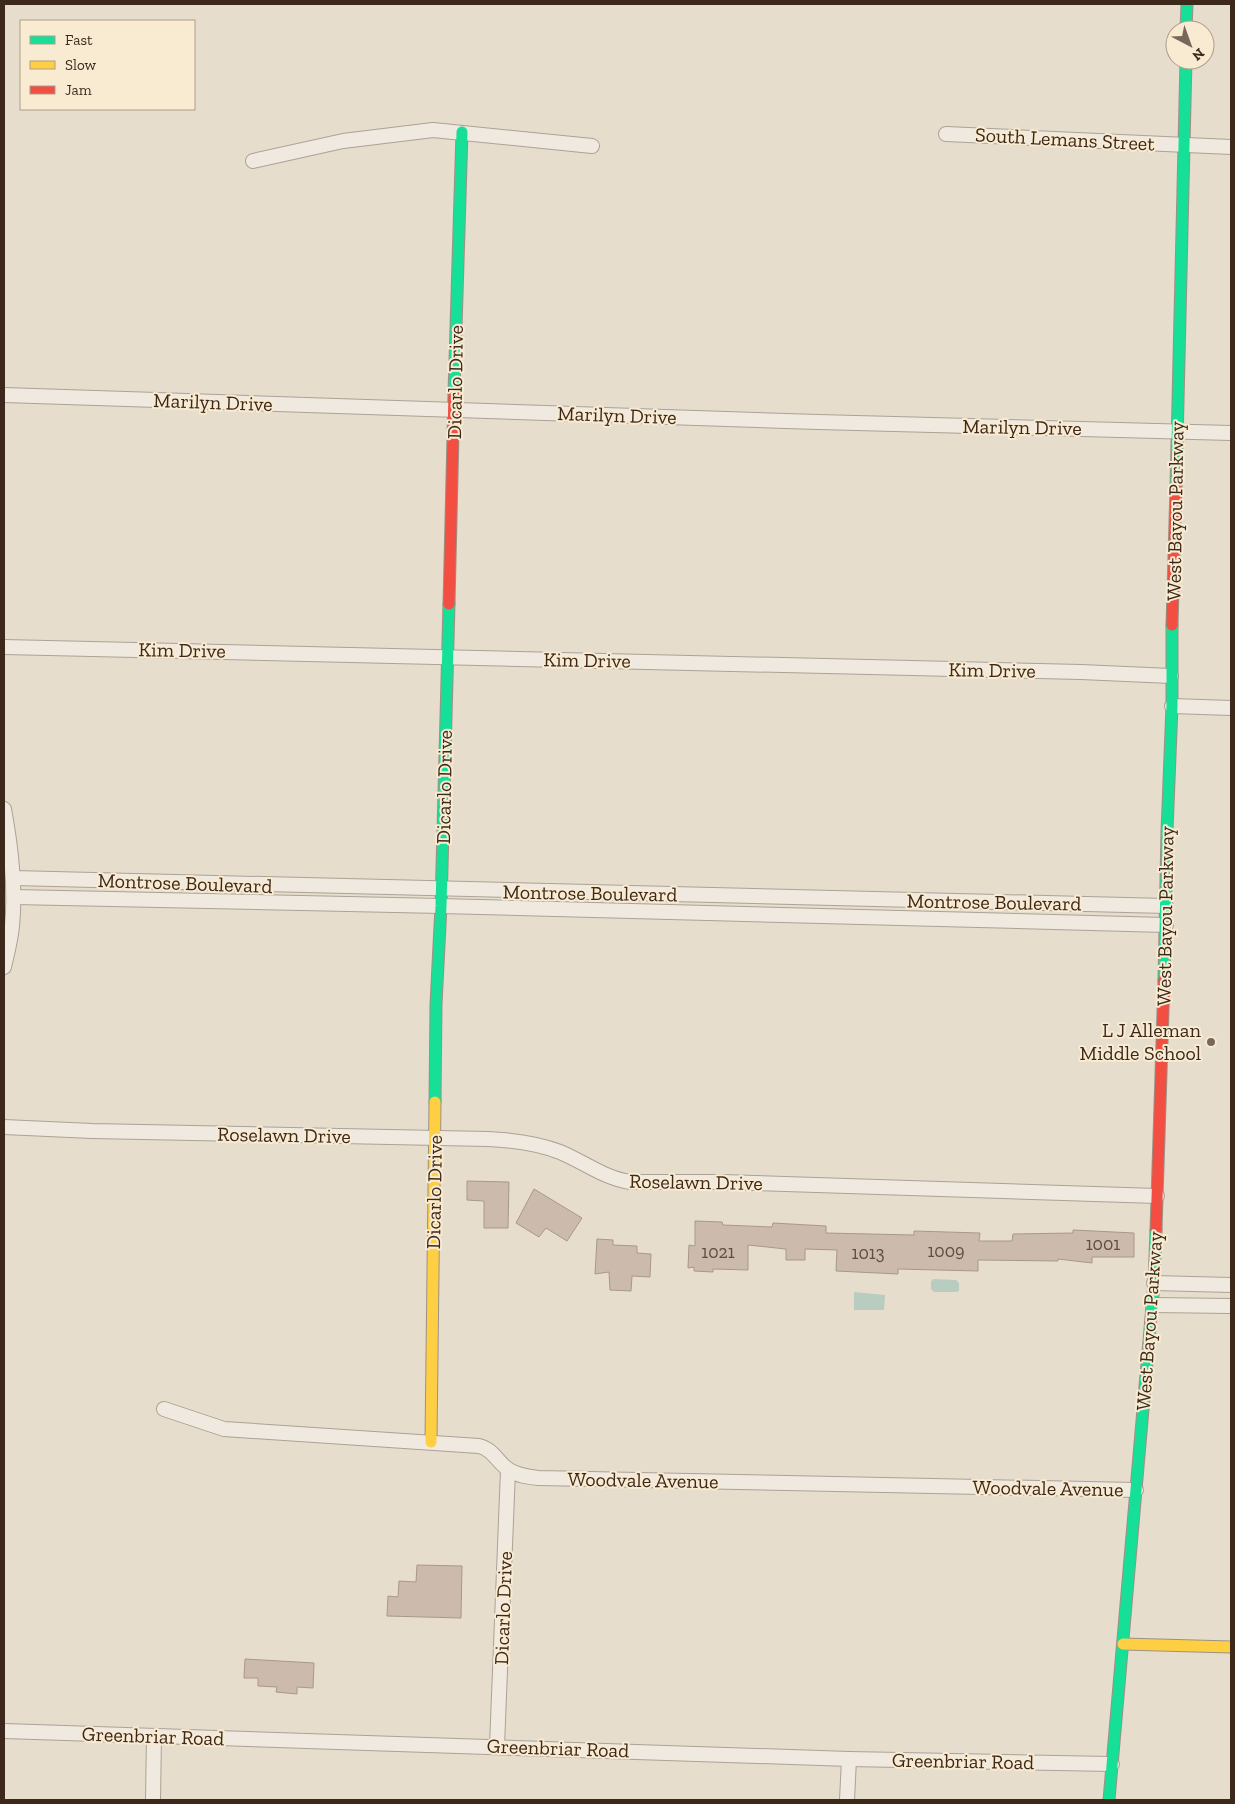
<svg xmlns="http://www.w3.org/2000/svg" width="1235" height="1804" font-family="'Zilla Slab',serif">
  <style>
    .water { fill: #b8ccbf }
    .building { fill: #ccbaad; stroke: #a8988b }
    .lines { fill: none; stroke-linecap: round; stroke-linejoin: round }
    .street-casing { stroke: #aca296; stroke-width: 16 }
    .fast-casing { stroke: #9c9185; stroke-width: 13 }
    .slow-casing { stroke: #9c9185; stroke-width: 13 }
    .jam-casing { stroke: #9c9185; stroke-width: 13 }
    .street { stroke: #efe9df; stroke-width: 14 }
    .fast { stroke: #16e098; stroke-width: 11 }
    .slow { stroke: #ffcf43; stroke-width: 11 }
    .jam { stroke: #f24e42; stroke-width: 11 }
    .poi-dot { fill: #78685a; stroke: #f9ebd1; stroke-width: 2 }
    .labels { text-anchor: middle; stroke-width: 4; stroke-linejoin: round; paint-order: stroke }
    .number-label { font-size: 18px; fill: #614d40 }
    .street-label { font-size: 20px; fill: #3d291c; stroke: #f9ebd1 }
    .poi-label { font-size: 20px; fill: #3d291c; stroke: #f9ebd1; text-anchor: end }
  </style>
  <rect width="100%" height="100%" fill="#e7ddcc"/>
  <g class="water">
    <polygon points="933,1279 956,1280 959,1283 959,1291 956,1292 934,1292 931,1289 931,1282"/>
    <polygon points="854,1292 885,1295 884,1310 854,1310"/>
  </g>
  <g class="building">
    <polygon points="467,1181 509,1182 508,1228 484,1228 484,1201 467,1200"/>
    <polygon points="534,1189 582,1218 567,1241 546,1228 539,1237 516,1223"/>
    <polygon points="695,1221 722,1222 723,1225 772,1227 773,1223 826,1226 826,1233 914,1235 914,1231 980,1233 979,1241 1012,1241 1013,1234 1073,1233 1073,1230 1134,1233 1134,1257 1092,1257 1092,1263 1058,1259 1058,1261 978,1260 978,1271 898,1269 898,1274 836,1271 837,1250 805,1249 805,1260 786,1260 786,1249 748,1245 748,1270 713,1269 713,1272 694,1271 694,1267 688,1268 689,1245 695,1246"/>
    <polygon points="597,1239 613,1240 613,1245 637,1246 637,1253 651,1254 650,1277 632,1276 631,1291 610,1290 609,1272 595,1274"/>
    <polygon points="417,1565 462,1566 461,1618 387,1616 388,1596 398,1597 399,1581 416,1582"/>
    <polygon points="245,1659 314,1663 313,1688 297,1687 297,1694 276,1692 277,1687 258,1686 258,1678 244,1678"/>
  </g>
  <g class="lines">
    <defs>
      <g id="street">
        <polyline points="946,134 1231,147"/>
        <polyline points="253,161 343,141 433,130 592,146"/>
        <polyline points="4,395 818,422 1231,433"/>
        <polyline points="4,647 1081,672 1171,676"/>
        <polyline points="1172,706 1231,708"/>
        <path d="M4 809C11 847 16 887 12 926 11 939 7 954 4 967"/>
        <polyline points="13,878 1166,906"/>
        <polyline points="14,897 441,906 1166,925"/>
        <path d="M4 1127 92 1131 488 1139C511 1140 537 1143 560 1152 584 1162 604 1178 630 1182H722L1157 1196"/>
        <polyline points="1154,1283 1231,1285"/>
        <polyline points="1153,1305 1231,1306"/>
        <path d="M164 1409 224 1429 479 1446C493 1449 498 1463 509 1470 518 1476 529 1477 539 1478L1136 1490"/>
        <polyline points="4,1731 849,1759 1112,1764"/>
        <polyline points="497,1746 508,1470"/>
        <polyline points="153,1800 154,1736"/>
        <polyline points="847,1800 849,1759"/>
      </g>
      <g id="fast">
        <polyline points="1186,30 1187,4"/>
        <polyline points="454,393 462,132"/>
        <polyline points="1176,487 1186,60"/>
        <polyline points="1164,980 1167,831 1172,706 1172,625"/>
        <polyline points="435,1102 436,1004 441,906 449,604"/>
        <polyline points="1109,1800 1154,1283 1156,1230"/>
      </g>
      <g id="slow">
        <polyline points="431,1442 435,1102"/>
        <polyline points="1123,1644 1231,1647"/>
      </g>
      <g id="jam">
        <polyline points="449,604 454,393"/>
        <polyline points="1172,625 1176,487"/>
        <polyline points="1156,1230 1164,980"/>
      </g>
    </defs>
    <use href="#street" class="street-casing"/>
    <use href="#fast" class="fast-casing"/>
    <use href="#slow" class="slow-casing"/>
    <use href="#jam" class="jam-casing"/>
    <use href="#street" class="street"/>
    <use href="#fast" class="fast"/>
    <use href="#slow" class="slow"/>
    <use href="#jam" class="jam"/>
  </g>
  <circle class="poi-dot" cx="1211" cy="1042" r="5"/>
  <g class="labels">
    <g class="number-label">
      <text x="1103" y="1250">1001</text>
      <text x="946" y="1257">1009</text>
      <text x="718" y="1258">1021</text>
      <text x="868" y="1259">1013</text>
    </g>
    <g class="street-label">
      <text transform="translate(1065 139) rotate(3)" y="7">South Lemans Street</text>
      <text transform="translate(455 382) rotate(-89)" y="7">Dicarlo Drive</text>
      <text transform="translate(213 402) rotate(2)" y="7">Marilyn Drive</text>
      <text transform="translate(617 415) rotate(2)" y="7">Marilyn Drive</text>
      <text transform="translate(1022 427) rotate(1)" y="7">Marilyn Drive</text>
      <text transform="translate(1175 511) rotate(-89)" y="7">West Bayou Parkway</text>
      <text transform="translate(182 650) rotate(1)" y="7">Kim Drive</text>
      <text transform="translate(587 660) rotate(1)" y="7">Kim Drive</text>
      <text transform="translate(992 670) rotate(1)" y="7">Kim Drive</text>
      <text transform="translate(444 787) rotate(-89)" y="7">Dicarlo Drive</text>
      <text transform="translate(185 883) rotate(2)" y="7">Montrose Boulevard</text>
      <text transform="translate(590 893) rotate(1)" y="7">Montrose Boulevard</text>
      <text transform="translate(994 902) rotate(1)" y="7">Montrose Boulevard</text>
      <text transform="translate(1165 916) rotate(-89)" y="7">West Bayou Parkway</text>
      <text transform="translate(284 1135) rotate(1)" y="7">Roselawn Drive</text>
      <text transform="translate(696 1182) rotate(1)" y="7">Roselawn Drive</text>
      <text transform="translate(434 1192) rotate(-89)" y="7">Dicarlo Drive</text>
      <text transform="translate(1149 1321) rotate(-86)" y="7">West Bayou Parkway</text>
      <text transform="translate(643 1480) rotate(1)" y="7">Woodvale Avenue</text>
      <text transform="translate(1048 1488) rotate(1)" y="7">Woodvale Avenue</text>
      <text transform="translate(503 1608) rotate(-88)" y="7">Dicarlo Drive</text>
      <text transform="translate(153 1736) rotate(2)" y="7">Greenbriar Road</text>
      <text transform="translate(558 1748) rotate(2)" y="7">Greenbriar Road</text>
      <text transform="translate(963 1761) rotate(1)" y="7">Greenbriar Road</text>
    </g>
    <g class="poi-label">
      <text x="1201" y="1037">L J Alleman<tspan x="1201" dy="23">Middle School</tspan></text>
    </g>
  </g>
  <rect width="1235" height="1804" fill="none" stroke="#3d291c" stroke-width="10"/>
  <rect x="20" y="20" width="175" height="90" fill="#f9ebd1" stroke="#ae9d89"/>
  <rect x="30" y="36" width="25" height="8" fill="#16e098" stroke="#ae9d89"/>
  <text x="65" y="45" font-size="15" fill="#3d291c">Fast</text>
  <rect x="30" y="61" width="25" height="8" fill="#ffcf43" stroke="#ae9d89"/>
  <text x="65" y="70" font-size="15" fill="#3d291c">Slow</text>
  <rect x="30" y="86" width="25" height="8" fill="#f24e42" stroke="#ae9d89"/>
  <text x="65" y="95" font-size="15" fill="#3d291c">Jam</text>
  <g transform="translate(1190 45) rotate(139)"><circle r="24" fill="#f9ebd1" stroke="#ae9d89"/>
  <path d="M0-4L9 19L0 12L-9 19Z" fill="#78685a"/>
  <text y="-8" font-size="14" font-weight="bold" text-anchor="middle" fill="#3d291c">N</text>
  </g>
</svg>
